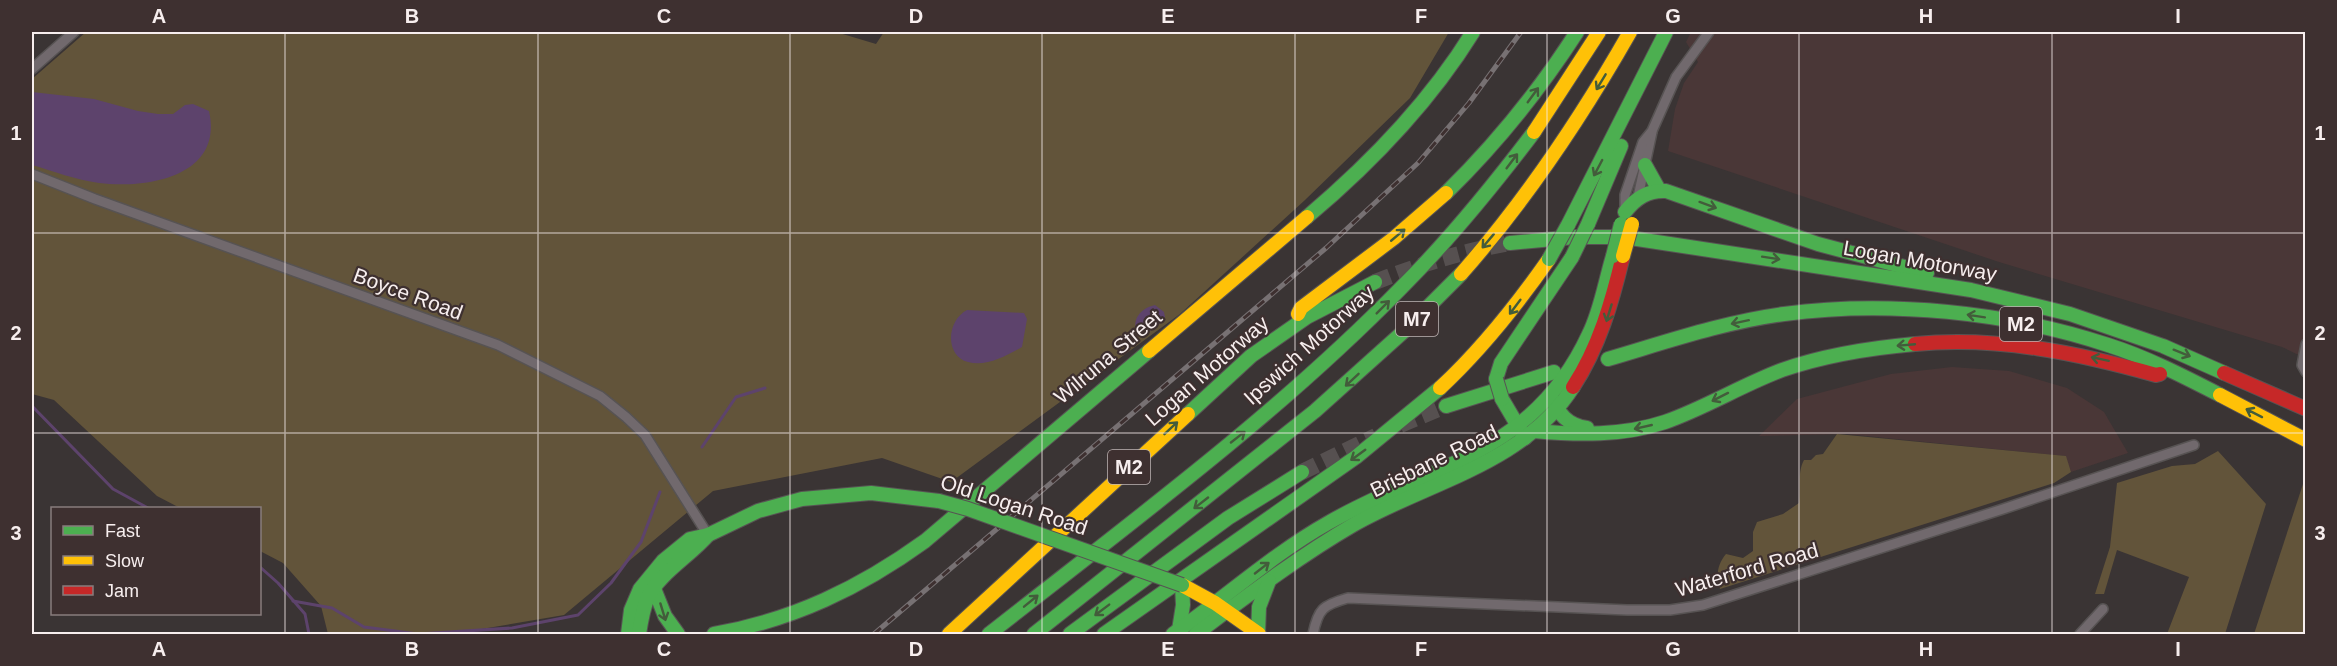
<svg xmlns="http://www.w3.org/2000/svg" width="2337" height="666" font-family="Helvetica,sans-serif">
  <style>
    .built { fill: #4a3737 }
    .green { fill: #62543a }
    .water { fill: #5d436c }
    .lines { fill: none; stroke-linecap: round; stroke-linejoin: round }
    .stream { stroke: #5d436c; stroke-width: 3 }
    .highway-tunnel { stroke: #565050; stroke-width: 16; stroke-dasharray: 16 8; stroke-linecap: butt }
    .street-casing { stroke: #575353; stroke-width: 12 }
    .fast-casing { stroke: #575353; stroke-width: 16 }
    .slow-casing { stroke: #575353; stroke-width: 16 }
    .jam-casing { stroke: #575353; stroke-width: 16 }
    .street { stroke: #71696d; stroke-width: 9 }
    .fast { stroke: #4caf50; stroke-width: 14 }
    .slow { stroke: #ffc107; stroke-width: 14 }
    .jam { stroke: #c62828; stroke-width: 14 }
    .rail-casing { stroke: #777173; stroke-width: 5 }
    .rail { stroke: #3e3030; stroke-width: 3; stroke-dasharray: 9; stroke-linecap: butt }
    .fast-bridge-casing { stroke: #575353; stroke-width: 16; stroke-linecap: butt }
    .slow-bridge-casing { stroke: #575353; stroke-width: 16; stroke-linecap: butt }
    .fast-bridge { stroke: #4caf50; stroke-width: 14 }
    .slow-bridge { stroke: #ffc107; stroke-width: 14 }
    .oneway { stroke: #435c3b }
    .grid { fill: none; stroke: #f7eeee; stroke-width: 1.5; stroke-opacity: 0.55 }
    .labels { text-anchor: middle; stroke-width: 4.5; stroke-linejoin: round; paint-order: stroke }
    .shield { fill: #3e3030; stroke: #c0b5b5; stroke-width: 1.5 }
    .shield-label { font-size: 20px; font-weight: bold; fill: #f7eeee }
    .street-label { font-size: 21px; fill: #f7eeee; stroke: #3e3030 }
    .neatline { fill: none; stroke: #f7eeee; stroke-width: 2 }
    .grid-label { font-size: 20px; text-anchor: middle; font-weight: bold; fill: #f7eeee }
  </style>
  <rect width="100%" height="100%" fill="#3a3434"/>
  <g class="built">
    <polygon points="1691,32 2305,32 2305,358 2282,347 1999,262 1668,151 1675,109 1684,83 1698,62 1686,42"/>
    <polygon points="1952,367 2009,371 2067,388 2104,412 2128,453 2071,472 2065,456 1846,434 1759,436 1797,399 1891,374"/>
  </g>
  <g class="green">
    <polygon points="86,32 836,32 876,44 884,32 1449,32 1410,98 1305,200 1180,314 951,482 882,458 713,491 564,615 452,634 328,634 321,606 283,563 260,551 260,508 180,508 157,496 54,400 32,394 32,79"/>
    <path d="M1837 434 2066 456 2071 472 2054 483 1720 589C1716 575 1717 565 1726 554L1743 558 1753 551V532L1757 522 1783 514 1799 503C1801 488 1797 473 1804 460H1811L1816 455 1823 454Z"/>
    <polygon points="2218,451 2266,504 2225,634 2167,634 2189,577 2117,550 2104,594 2095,594 2110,547 2117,483 2172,466 2195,464"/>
    <polygon points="2303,484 2306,484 2305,634 2254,634"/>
  </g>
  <g class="water">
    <path d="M32 92 94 99 138 111 158 114H173L185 105 193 104 209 111C224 177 146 189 99 183 76 180 53 171 32 165Z"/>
    <path d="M1155 305 1164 312 1165 317C1158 327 1150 333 1138 334 1130 320 1141 308 1155 305Z"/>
    <path d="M967 310 1024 313 1027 319 1022 347C1006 356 986 367 968 362 945 356 946 321 967 310Z"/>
  </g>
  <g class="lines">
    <g class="stream">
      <polyline points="32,406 113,489 148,508"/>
      <polyline points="702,447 736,397 765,388"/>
      <polyline points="260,567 278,583 305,614 309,634"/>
      <polyline points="293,601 332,608 364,627 418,634 512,628 578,615 611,583 641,542 660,492"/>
    </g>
    <g class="highway-tunnel">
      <path d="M1375 282C1419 265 1463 251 1510 243"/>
      <polyline points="1400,425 1446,406"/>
      <polyline points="1302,472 1376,436"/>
    </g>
    <defs>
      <g id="street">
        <polyline points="32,69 74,32"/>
        <polyline points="32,174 95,199 498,345 600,396 626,417 645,435 708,535"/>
        <polyline points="1638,197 1652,132"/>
        <polyline points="1625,210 1625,195 1643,142 1652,131 1676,77 1709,32"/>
        <polyline points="2306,344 2302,365 2306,372"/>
        <path d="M1313 634C1318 609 1323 605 1348 598L1627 610H1670L1703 605 2003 509 2194 445"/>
        <polyline points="2080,634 2103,609"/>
      </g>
      <g id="fast">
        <polyline points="1645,165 1659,190"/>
        <path d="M1446 193C1496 144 1539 91 1577 32"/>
        <path d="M1625 212C1636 198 1648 190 1666 191L1818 244 1927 273"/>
        <path d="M1307 217C1371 163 1429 103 1473 32"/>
        <polyline points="1588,224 1621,146"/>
        <polyline points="1568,225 1666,32"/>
        <polyline points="1510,243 1575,237 1624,237 1971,290 2070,314 2163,346 2224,373"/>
        <path d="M1608 359C1666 342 1724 322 1784 314 1887 300 2009 312 2108 345 2146 357 2183 376 2220 395"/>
        <polyline points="1496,379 1501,363 1572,257"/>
        <path d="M1551 397C1559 414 1567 425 1587 428"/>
        <polyline points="1502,399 1525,438"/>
        <polyline points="1446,406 1554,372"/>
        <polyline points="1188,414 1251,356 1307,317 1375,282"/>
        <path d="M1534 431C1578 435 1623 436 1665 422 1705 408 1742 385 1782 370 1825 355 1870 348 1915 344"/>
        <polyline points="653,586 665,616 678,634"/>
        <polyline points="1179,630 1183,605 1182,585"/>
        <polyline points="628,634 631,610 640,589 663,561 690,539 708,535 758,511 802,499 871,493 939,501"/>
        <path d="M639 634C641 621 643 608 648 597 659 574 691 555 708 535"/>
        <path d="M714 634C793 620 860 588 925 541L1149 351"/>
        <path d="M989 634C1130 523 1276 416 1402 287 1450 239 1493 186 1534 132"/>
        <polyline points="1034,634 1315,411 1403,332 1461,274"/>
        <polyline points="1070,634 1228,518 1302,472"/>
        <polyline points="1104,634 1356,457 1440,388"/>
        <path d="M1173 634C1225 598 1273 554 1328 523 1432 463 1533 456 1589 334 1601 310 1605 282 1613 256"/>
        <path d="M1196 634C1247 596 1298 557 1353 525 1428 482 1524 464 1573 387"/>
        <polyline points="1258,634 1259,607 1269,581"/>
      </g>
      <g id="slow">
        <polyline points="1534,132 1599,32"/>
        <path d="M1461 274C1527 199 1581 118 1630 32"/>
        <polyline points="1298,314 1301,308 1394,238 1446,193"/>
        <polyline points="1149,351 1307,217"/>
        <path d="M1440 388C1482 349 1516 306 1549 259"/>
        <polyline points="2220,395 2306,440"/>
        <polyline points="1182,585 1215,603 1259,634"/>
        <polyline points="949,634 1188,414"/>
      </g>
      <g id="jam">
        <path d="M1915 344C1997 336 2078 353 2156 375L2160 374"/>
        <polyline points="2224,373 2306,409"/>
        <path d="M1573 387C1599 347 1612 302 1623 256"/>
      </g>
    </defs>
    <use href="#street" class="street-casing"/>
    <use href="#fast" class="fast-casing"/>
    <use href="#slow" class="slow-casing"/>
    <use href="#jam" class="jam-casing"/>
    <use href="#street" class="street"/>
    <use href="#fast" class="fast"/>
    <use href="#slow" class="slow"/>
    <use href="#jam" class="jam"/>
    <defs>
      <polyline id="rail" points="874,634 1326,248 1418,163 1469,103 1521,32"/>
    </defs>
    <use href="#rail" class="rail-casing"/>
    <use href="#rail" class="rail"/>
    <defs>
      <g id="fast-bridge">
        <polyline points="1613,256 1621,224"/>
        <polyline points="1572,257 1588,224"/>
        <polyline points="1549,259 1568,225"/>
        <polyline points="1496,379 1502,399"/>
        <polyline points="939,501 968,509 1182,585"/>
      </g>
      <polyline id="slow-bridge" points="1623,256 1632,224"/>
    </defs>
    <use href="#fast-bridge" class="fast-bridge-casing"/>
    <use href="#slow-bridge" class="slow-bridge-casing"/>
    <use href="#fast-bridge" class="fast-bridge"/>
    <use href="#slow-bridge" class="slow-bridge"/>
  </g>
  <defs><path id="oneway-shaft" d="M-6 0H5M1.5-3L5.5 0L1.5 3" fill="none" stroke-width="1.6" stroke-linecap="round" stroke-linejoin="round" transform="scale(1.5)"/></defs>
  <g class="oneway">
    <use href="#oneway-shaft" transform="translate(1601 82) rotate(121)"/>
    <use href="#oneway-shaft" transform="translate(1533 95) rotate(-54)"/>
    <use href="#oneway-shaft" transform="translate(1512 161) rotate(-53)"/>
    <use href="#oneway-shaft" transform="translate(1598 168) rotate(118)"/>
    <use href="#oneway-shaft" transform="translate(1708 205) rotate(20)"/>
    <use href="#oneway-shaft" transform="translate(1398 235) rotate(-40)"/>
    <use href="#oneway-shaft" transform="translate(1488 241) rotate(130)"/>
    <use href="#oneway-shaft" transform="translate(1771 258) rotate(9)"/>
    <use href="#oneway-shaft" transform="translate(1383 307) rotate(-45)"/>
    <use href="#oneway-shaft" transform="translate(1515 307) rotate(127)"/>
    <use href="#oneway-shaft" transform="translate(1609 313) rotate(107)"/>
    <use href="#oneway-shaft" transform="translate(1976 316) rotate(-171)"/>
    <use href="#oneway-shaft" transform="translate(1740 322) rotate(168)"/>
    <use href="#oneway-shaft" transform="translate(1906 345) rotate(175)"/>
    <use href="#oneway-shaft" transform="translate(2182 353) rotate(22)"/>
    <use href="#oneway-shaft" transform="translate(2100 359) rotate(-168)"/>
    <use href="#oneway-shaft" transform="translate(1352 380) rotate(137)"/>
    <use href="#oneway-shaft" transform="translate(1720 397) rotate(153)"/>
    <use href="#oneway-shaft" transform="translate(2254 413) rotate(-153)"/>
    <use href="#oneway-shaft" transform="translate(1643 427) rotate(167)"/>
    <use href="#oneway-shaft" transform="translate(1171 428) rotate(-43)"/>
    <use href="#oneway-shaft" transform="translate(1238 437) rotate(-38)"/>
    <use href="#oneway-shaft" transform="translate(1358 455) rotate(144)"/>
    <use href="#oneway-shaft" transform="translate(1201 503) rotate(142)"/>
    <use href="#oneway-shaft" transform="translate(1262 568) rotate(-38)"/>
    <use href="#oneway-shaft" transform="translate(1031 601) rotate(-39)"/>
    <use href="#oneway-shaft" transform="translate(1102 610) rotate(143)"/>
    <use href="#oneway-shaft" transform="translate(663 612) rotate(73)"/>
  </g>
  <path class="grid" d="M285 32V634M538 32V634M790 32V634M1042 32V634M1295 32V634M1547 32V634M1799 32V634M2052 32V634M32 233H2306M32 433H2306"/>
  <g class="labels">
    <g class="shield">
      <rect x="1396" y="302" width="42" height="34" rx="4.5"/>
      <rect x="2000" y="307" width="42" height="34" rx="4.5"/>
      <rect x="1108" y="450" width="42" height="34" rx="4.5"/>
    </g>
    <g class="shield-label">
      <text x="1417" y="326">M7</text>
      <text x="2021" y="331">M2</text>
      <text x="1129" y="474">M2</text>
    </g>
    <g class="street-label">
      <text transform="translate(1920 261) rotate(10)" y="7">Logan Motorway</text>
      <text transform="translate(408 294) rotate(20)" y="7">Boyce Road</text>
      <text transform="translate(1309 345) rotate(-42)" y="7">Ipswich Motorway</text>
      <text transform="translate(1108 357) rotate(-40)" y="7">Wilruna Street</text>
      <text transform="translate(1207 371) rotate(-41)" y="7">Logan Motorway</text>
      <text transform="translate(1434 461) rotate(-26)" y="7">Brisbane Road</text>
      <text transform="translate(1014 505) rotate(18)" y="7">Old Logan Road</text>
      <text transform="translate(1747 570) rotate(-16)" y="7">Waterford Road</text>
    </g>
  </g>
  <rect width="2337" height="666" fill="none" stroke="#3e3030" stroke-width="66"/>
  <rect x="51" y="507" width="210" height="108" fill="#3e3030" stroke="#887c7c" stroke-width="1.5"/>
  <rect x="63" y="526" width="30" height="9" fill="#4caf50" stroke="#887c7c" stroke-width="1.5"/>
  <text x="105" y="537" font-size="18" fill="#f7eeee">Fast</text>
  <rect x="63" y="556" width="30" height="9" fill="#ffc107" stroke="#887c7c" stroke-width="1.5"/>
  <text x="105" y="567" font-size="18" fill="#f7eeee">Slow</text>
  <rect x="63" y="586" width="30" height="9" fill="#c62828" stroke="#887c7c" stroke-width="1.5"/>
  <text x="105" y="597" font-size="18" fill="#f7eeee">Jam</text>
  <rect x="33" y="33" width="2271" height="600" class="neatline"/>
  <g class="grid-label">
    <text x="159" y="23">A</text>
    <text x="412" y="23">B</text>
    <text x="664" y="23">C</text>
    <text x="916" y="23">D</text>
    <text x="1168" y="23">E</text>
    <text x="1421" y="23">F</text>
    <text x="1673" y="23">G</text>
    <text x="1926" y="23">H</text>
    <text x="2178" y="23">I</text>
    <text x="16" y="140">1</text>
    <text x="2320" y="140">1</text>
    <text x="16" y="340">2</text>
    <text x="2320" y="340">2</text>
    <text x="16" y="540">3</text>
    <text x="2320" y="540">3</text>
    <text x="159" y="656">A</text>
    <text x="412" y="656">B</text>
    <text x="664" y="656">C</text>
    <text x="916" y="656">D</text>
    <text x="1168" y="656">E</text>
    <text x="1421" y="656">F</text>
    <text x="1673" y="656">G</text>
    <text x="1926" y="656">H</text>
    <text x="2178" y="656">I</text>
  </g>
</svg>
